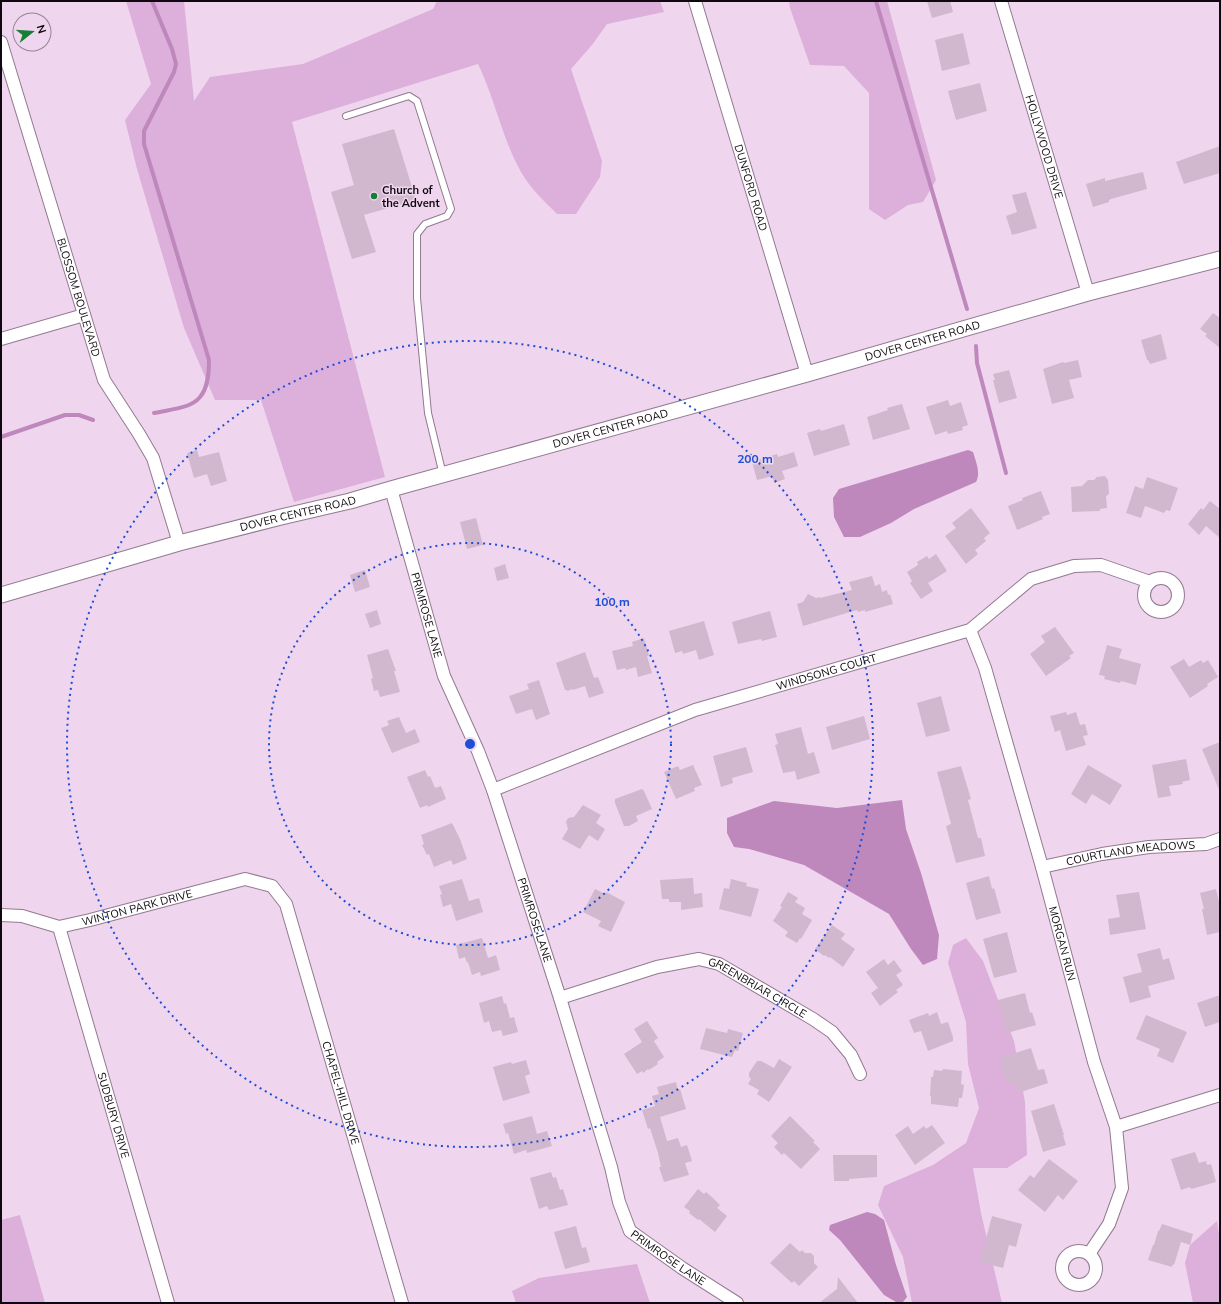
<svg xmlns="http://www.w3.org/2000/svg" width="1221" height="1304" font-family="Mulish,sans-serif">
  <style>
    .green { fill: #dcb0da }
    .water { fill: #bf88bd }
    .lines { fill: none; stroke-linecap: round; stroke-linejoin: round }
    .stream { stroke: #bf88bd; stroke-width: 4 }
    .building { fill: #d1b8cf }
    .service-casing { stroke: #927a90; stroke-width: 8 }
    .minor-casing { stroke: #927a90; stroke-width: 14 }
    .tertiary-casing { stroke: #927a90; stroke-width: 17 }
    .service { stroke: #fff; stroke-width: 6 }
    .minor { stroke: #fff; stroke-width: 12 }
    .tertiary { stroke: #fff; stroke-width: 15 }
    .ring { fill: none; stroke: #1d4ed8; stroke-width: 2; stroke-dasharray: 2 4 }
    .poi-dot { fill: #157f35; stroke: #efd6ee; stroke-width: 1.5 }
    .labels { text-anchor: middle; stroke-width: 3; stroke-linejoin: round; paint-order: stroke }
    .street-label { font-size: 11px; fill: #100810; stroke: #efd6ee }
    .poi-label { font-size: 11px; font-weight: bold; fill: #100810; stroke: #efd6ee; text-anchor: start }
    .centre { fill: #1d4ed8; stroke: #efd6ee; stroke-width: 2 }
    .ring-label { font-size: 12px; text-anchor: middle; font-weight: bold; fill: #1d4ed8; stroke: #efd6ee; stroke-width: 3; stroke-linejoin: round; paint-order: stroke }
  </style>
  <rect width="100%" height="100%" fill="#efd6ee"/>
  <g class="green">
    <path d="M126 1H184L194 101 210 77 303 64 433 9 437 1H660L664 12 607 24 592 45 571 69 602 161 600 177 576 214H557C544 201 530 188 521 172 502 138 495 99 478 64L292 122 385 477 294 502 261 400H215L184 328 137 169 125 120 151 84Z"/>
    <polygon points="789,1 887,1 936,180 923,202 908,205 885,220 869,209 869,93 844,66 810,65 790,8"/>
    <polygon points="966,938 983,961 1014,1041 1025,1102 1027,1155 1007,1168 973,1168 981,1213 1002,1303 912,1303 903,1257 878,1205 884,1186 933,1165 966,1143 979,1108 968,1064 966,1022 948,963 953,945"/>
    <polygon points="20,1215 45,1303 1,1303 1,1220"/>
    <polygon points="1217,1221 1220,1241 1220,1303 1193,1303 1185,1263 1190,1245"/>
    <polygon points="637,1264 650,1303 516,1303 512,1291 539,1278"/>
  </g>
  <g class="water">
    <path d="M968 450 973 452C976 462 981 473 976 482L914 509 891 523 860 537H844L834 517 833 498 839 489Z"/>
    <polygon points="902,800 906,829 921,873 939,935 937,959 923,965 911,949 889,914 804,865 749,849 734,847 727,833 727,818 774,801 837,808"/>
    <polygon points="867,1212 875,1214 884,1220 896,1265 907,1297 903,1302 896,1302 884,1295 840,1240 829,1230 830,1225"/>
  </g>
  <g class="lines">
    <g class="stream">
      <path d="M152 1 172 49 176 64 174 72 144 131V144L209 360C209 405 193 406 154 413"/>
      <polyline points="876,1 967,309"/>
      <polyline points="976,346 977,363 1006,473"/>
      <polyline points="1,437 65,415 79,415 93,420"/>
    </g>
  </g>
  <g class="building">
    <polygon points="927,1 950,1 953,12 932,18"/>
    <polygon points="963,33 970,64 942,71 935,40"/>
    <polygon points="980,83 987,111 956,120 948,91"/>
    <polygon points="394,129 416,200 364,215 376,252 352,259 331,192 354,185 342,144"/>
    <polygon points="1220,146 1220,173 1184,184 1176,162"/>
    <polygon points="1143,172 1147,189 1111,199 1109,200 1109,202 1093,207 1086,184 1105,178 1105,181"/>
    <polygon points="1026,192 1037,228 1012,235 1006,216 1017,212 1012,195"/>
    <polygon points="1213,313 1220,318 1220,348 1205,336 1207,334 1200,329"/>
    <polygon points="1161,334 1167,359 1150,364 1148,360 1147,360 1141,340"/>
    <polygon points="1078,360 1082,377 1069,380 1074,398 1052,404 1043,369 1063,362 1064,363"/>
    <polygon points="1009,370 1017,398 999,403 993,380 995,380 993,374"/>
    <polygon points="948,400 950,406 961,402 968,425 962,427 963,430 948,434 947,431 935,435 926,407"/>
    <polygon points="902,404 910,429 873,440 867,417 888,410 887,408"/>
    <polygon points="844,424 850,445 814,456 807,433 820,429 821,431"/>
    <polygon points="197,450 199,457 219,452 227,481 211,486 207,474 194,478 187,453"/>
    <polygon points="794,452 798,466 782,471 785,479 774,483 772,476 757,480 752,462 777,454 778,457"/>
    <polygon points="1105,476 1108,480 1109,494 1106,496 1107,508 1100,509 1100,511 1072,512 1071,487 1082,486 1088,480 1094,480 1097,477"/>
    <polygon points="1147,477 1178,488 1170,511 1166,510 1164,513 1145,506 1141,518 1126,513 1135,486 1143,489"/>
    <polygon points="1041,491 1050,514 1042,517 1043,519 1017,530 1008,506 1023,500 1022,498"/>
    <polygon points="1210,501 1220,509 1220,538 1206,526 1199,535 1188,524 1201,508 1203,510"/>
    <polygon points="971,508 990,533 984,538 986,541 975,550 978,554 966,564 945,536 956,528 952,523"/>
    <polygon points="476,518 483,545 467,549 460,522"/>
    <polygon points="936,554 947,571 928,583 933,591 921,599 910,583 912,581 907,572 918,565 917,562 927,556 929,559"/>
    <polygon points="505,564 509,578 497,581 494,568"/>
    <polygon points="365,570 370,587 355,592 350,575"/>
    <polygon points="872,576 875,586 880,584 882,592 887,590 888,595 890,594 893,604 865,612 865,610 858,612 857,610 803,626 797,604 803,602 808,594 816,598 820,597 820,598 852,590 849,582"/>
    <polygon points="377,610 381,624 370,628 365,614"/>
    <polygon points="770,611 777,637 762,641 761,639 738,644 732,622"/>
    <polygon points="704,621 714,655 699,660 696,650 683,654 682,651 675,653 669,631"/>
    <polygon points="1055,627 1074,653 1069,656 1071,658 1046,676 1030,654 1045,642 1041,636"/>
    <polygon points="644,638 649,655 647,656 652,673 638,677 636,667 626,670 625,668 617,670 612,651 633,646 632,642"/>
    <polygon points="1107,645 1122,649 1119,658 1141,664 1136,685 1121,681 1120,683 1104,679 1105,676 1099,675"/>
    <polygon points="388,649 396,671 394,671 400,692 380,697 378,690 374,691 371,679 373,678 367,655"/>
    <polygon points="585,652 594,678 598,677 604,693 589,698 585,686 573,690 573,689 567,691 567,690 565,690 556,663"/>
    <polygon points="1184,659 1189,667 1201,660 1203,663 1208,660 1218,677 1207,684 1208,686 1190,698 1170,667"/>
    <polygon points="539,680 550,714 536,720 532,709 516,714 509,696 529,689 527,684"/>
    <polygon points="941,696 950,731 926,737 917,703"/>
    <polygon points="1066,712 1067,715 1076,712 1080,725 1085,724 1088,735 1083,736 1086,745 1066,751 1060,730 1055,732 1050,716"/>
    <polygon points="864,716 870,739 832,750 826,727"/>
    <polygon points="399,717 406,733 415,729 420,742 392,753 381,728 389,725 387,721"/>
    <polygon points="801,727 808,754 814,752 820,773 797,780 795,771 783,773 775,745 778,744 775,734"/>
    <polygon points="1220,742 1220,792 1202,749"/>
    <polygon points="746,747 753,772 732,778 733,783 721,787 713,756"/>
    <polygon points="1186,759 1190,780 1182,782 1183,784 1169,786 1171,796 1158,798 1152,765"/>
    <polygon points="693,765 702,785 694,788 695,791 676,799 664,772 678,766 680,770"/>
    <polygon points="1088,765 1122,785 1110,805 1092,794 1086,804 1071,794"/>
    <polygon points="961,766 971,799 968,800 978,838 981,838 985,856 956,863 946,826 951,824 937,772"/>
    <polygon points="425,770 428,777 430,776 435,788 441,786 446,799 428,807 427,805 420,808 407,777"/>
    <polygon points="642,789 644,791 652,809 636,816 638,821 629,826 624,826 615,803 615,799"/>
    <polygon points="583,805 601,815 596,823 605,829 598,841 589,835 580,849 562,839 568,829 566,822 568,818 574,817"/>
    <polygon points="452,823 460,839 467,859 453,865 451,860 434,867 429,854 427,855 422,845 424,844 421,835"/>
    <polygon points="989,876 992,889 994,888 1001,913 976,920 966,883"/>
    <polygon points="693,878 694,894 702,893 703,907 681,910 681,902 669,902 669,899 662,899 660,880"/>
    <polygon points="462,879 469,901 479,898 483,912 456,921 451,904 443,907 440,895 442,894 439,886"/>
    <polygon points="731,879 747,883 746,886 759,889 751,917 719,909 724,888 729,889"/>
    <polygon points="595,889 605,894 606,892 625,902 611,932 598,926 601,921 583,912"/>
    <polygon points="1216,889 1220,906 1220,932 1207,935 1202,909 1204,909 1200,893"/>
    <polygon points="788,892 798,898 795,902 805,908 802,914 812,920 801,939 800,938 797,943 785,936 788,932 773,921 782,907 780,906"/>
    <polygon points="1139,892 1146,929 1110,935 1108,919 1120,917 1116,895"/>
    <polygon points="832,925 845,934 841,939 855,949 843,967 830,957 829,958 825,955 824,956 815,949"/>
    <polygon points="1007,932 1017,972 994,978 983,939"/>
    <polygon points="482,938 488,958 496,955 500,970 481,976 480,972 472,975 468,962 467,963 465,957 459,959 456,945"/>
    <polygon points="1160,948 1163,960 1169,958 1175,979 1148,986 1151,997 1130,1003 1123,977 1142,972 1137,954"/>
    <polygon points="884,959 888,965 894,960 902,971 896,975 903,985 896,990 898,992 880,1006 871,993 878,988 866,972"/>
    <polygon points="1025,993 1030,1013 1032,1012 1036,1025 1007,1033 998,1000"/>
    <polygon points="1220,995 1220,1022 1205,1027 1197,1003"/>
    <polygon points="502,996 504,1004 506,1003 510,1018 514,1017 518,1032 503,1036 501,1030 492,1032 489,1021 484,1023 479,1003"/>
    <polygon points="937,1012 941,1024 948,1022 953,1037 953,1041 928,1051 921,1031 914,1033 909,1020 928,1013 929,1016"/>
    <polygon points="1146,1015 1187,1032 1173,1063 1157,1056 1160,1049 1136,1039"/>
    <polygon points="647,1021 658,1038 654,1041 664,1057 657,1062 658,1064 649,1070 648,1069 643,1073 642,1071 637,1074 624,1054 642,1042 634,1029"/>
    <polygon points="706,1028 727,1033 728,1029 743,1033 738,1051 735,1050 732,1057 700,1049"/>
    <polygon points="1031,1048 1038,1070 1044,1069 1048,1083 1018,1093 1015,1082 1007,1084 999,1058"/>
    <polygon points="779,1059 792,1067 769,1102 757,1094 759,1090 748,1084 751,1079 749,1077 749,1073 757,1061 761,1061 774,1068"/>
    <polygon points="526,1060 530,1074 525,1076 530,1093 503,1101 493,1067 511,1062 512,1064"/>
    <polygon points="943,1069 962,1071 961,1084 964,1085 962,1098 959,1098 958,1107 931,1104 931,1096 930,1096 931,1077 933,1077 934,1070 942,1071"/>
    <polygon points="676,1082 678,1090 680,1089 686,1109 660,1117 667,1141 678,1138 681,1147 687,1145 692,1161 685,1163 689,1175 664,1182 659,1167 661,1167 658,1153 650,1128 648,1129 642,1110 655,1106 652,1096 659,1094 657,1087"/>
    <polygon points="1054,1104 1064,1135 1063,1135 1066,1145 1043,1152 1031,1111"/>
    <polygon points="532,1116 537,1134 547,1131 552,1146 527,1153 526,1150 514,1154 508,1133 506,1134 503,1124"/>
    <polygon points="790,1116 815,1141 813,1142 820,1149 801,1169 784,1153 782,1155 774,1147 778,1143 771,1136"/>
    <polygon points="932,1125 945,1143 915,1165 895,1135 908,1126 913,1134 924,1126 926,1129"/>
    <polygon points="1195,1152 1199,1163 1206,1161 1207,1165 1211,1164 1216,1182 1191,1189 1190,1187 1181,1190 1171,1159"/>
    <polygon points="833,1155 877,1155 877,1177 849,1179 849,1181 834,1181"/>
    <polygon points="1049,1159 1078,1181 1063,1200 1058,1195 1045,1212 1018,1190 1030,1175 1034,1178"/>
    <polygon points="551,1172 553,1178 556,1177 560,1190 563,1189 568,1205 549,1210 547,1206 539,1209 530,1178"/>
    <polygon points="698,1189 704,1194 706,1192 714,1199 720,1205 717,1208 727,1216 715,1232 699,1219 698,1220 689,1213 690,1211 684,1207"/>
    <polygon points="992,1216 1022,1224 1016,1247 1009,1245 1003,1268 980,1262"/>
    <polygon points="1162,1224 1193,1234 1190,1245 1181,1242 1174,1265 1173,1264 1172,1267 1148,1260 1153,1245 1154,1245 1158,1231 1159,1231"/>
    <polygon points="576,1226 582,1248 586,1247 590,1262 565,1269 554,1232"/>
    <polygon points="790,1243 800,1252 802,1250 805,1253 811,1253 814,1256 814,1263 818,1267 799,1286 794,1281 792,1283 770,1263"/>
    <polygon points="838,1277 858,1303 819,1303 837,1289"/>
  </g>
  <g class="lines">
    <defs>
      <polyline id="service" points="346,116 409,96 417,101 451,209 447,216 425,224 417,234 417,298 428,413 443,475"/>
      <g id="minor">
        <path id="s1" d="M695 1 807 374"/>
        <path id="s2" d="M1001 1 1088 293"/>
        <path id="s3" d="M1 42 104 380 139 434 153 458 179 543"/>
        <polyline points="1,339 84,315"/>
        <path id="s4" d="M391 489 444 676 478 751 493 790 560 998 611 1167 619 1202 630 1231 682 1268 737 1303"/>
        <circle cx="1161" cy="595" r="17"/>
        <path id="s5" d="M970 630 985 668 1042 867 1094 1062 1116 1127 1122 1188 1109 1224 1089 1254"/>
        <path id="s6" d="M493 790 695 710 970 630 1031 579 1074 566 1101 565 1150 582"/>
        <path id="s7" d="M1042 867 1102 854 1149 847 1206 844 1220 839"/>
        <path id="s8" d="M1 915 22 916 59 927 90 920 245 879 272 886 286 904 402 1303"/>
        <path id="s9" d="M59 927 168 1303"/>
        <path id="s10" d="M560 998 657 967 699 959 719 964 813 1019 832 1032 851 1055 860 1074"/>
        <polyline points="1116,1127 1220,1095"/>
        <circle cx="1079" cy="1268" r="17"/>
      </g>
      <g id="tertiary">
        <path id="s11" d="M1 595 179 543 281 517 350 501 391 489 807 374 1088 293 1220 259"/>
      </g>
    </defs>
    <use href="#service" class="service-casing"/>
    <use href="#minor" class="minor-casing"/>
    <use href="#tertiary" class="tertiary-casing"/>
    <use href="#service" class="service"/>
    <use href="#minor" class="minor"/>
    <use href="#tertiary" class="tertiary"/>
  </g>
  <g class="ring">
    <circle cx="470" cy="744" r="201"/>
    <circle cx="470" cy="744" r="403"/>
  </g>
  <circle class="poi-dot" cx="374" cy="196" r="4"/>
  <g class="labels">
    <g class="street-label">
      <text dy="4" stroke="none"><textPath href="#s2" startOffset="152">HOLLYWOOD DRIVE</textPath></text>
      <text dy="4" stroke="none"><textPath href="#s1" startOffset="195">DUNFORD ROAD</textPath></text>
      <text dy="4" stroke="none"><textPath href="#s3" startOffset="267">BLOSSOM BOULEVARD</textPath></text>
      <text dy="4" stroke="none"><textPath href="#s11" startOffset="956">DOVER CENTER ROAD</textPath></text>
      <text dy="4" stroke="none"><textPath href="#s11" startOffset="632">DOVER CENTER ROAD</textPath></text>
      <text dy="4" stroke="none"><textPath href="#s11" startOffset="308">DOVER CENTER ROAD</textPath></text>
      <text dy="4" stroke="none"><textPath href="#s4" startOffset="131">PRIMROSE LANE</textPath></text>
      <text dy="4" stroke="none"><textPath href="#s6" startOffset="354">WINDSONG COURT</textPath></text>
      <text dy="4" stroke="none"><textPath href="#s7" startOffset="90">COURTLAND MEADOWS</textPath></text>
      <text dy="4" stroke="none"><textPath href="#s8" startOffset="140">WINTON PARK DRIVE</textPath></text>
      <text dy="4" stroke="none"><textPath href="#s4" startOffset="455">PRIMROSE LANE</textPath></text>
      <text dy="4" stroke="none"><textPath href="#s5" startOffset="327">MORGAN RUN</textPath></text>
      <text dy="4" stroke="none"><textPath href="#s10" startOffset="210">GREENBRIAR CIRCLE</textPath></text>
      <text dy="4" stroke="none"><textPath href="#s8" startOffset="499">CHAPEL-HILL DRIVE</textPath></text>
      <text dy="4" stroke="none"><textPath href="#s9" startOffset="196">SUDBURY DRIVE</textPath></text>
      <text dy="4" stroke="none"><textPath href="#s4" startOffset="827">PRIMROSE LANE</textPath></text>
    </g>
    <g class="poi-label">
      <text x="382" y="194">Church of<tspan x="382" dy="13">the Advent</tspan></text>
    </g>
  </g>
  <circle cx="470" cy="744" r="6" class="centre"/>
  <g class="ring-label">
    <text x="755" y="463">200 m</text>
    <text x="612" y="606">100 m</text>
  </g>
  <rect width="1221" height="1304" fill="none" stroke="#100810" stroke-width="4"/>
  <g transform="translate(32 32) rotate(73)"><circle r="19" fill="#efd6ee" stroke="#968495"/>
  <path d="M0-3L7 15L0 10L-7 15Z" fill="#157f35"/>
  <text y="-6" font-size="11" font-weight="bold" text-anchor="middle" fill="#100810">N</text>
  </g>
</svg>
